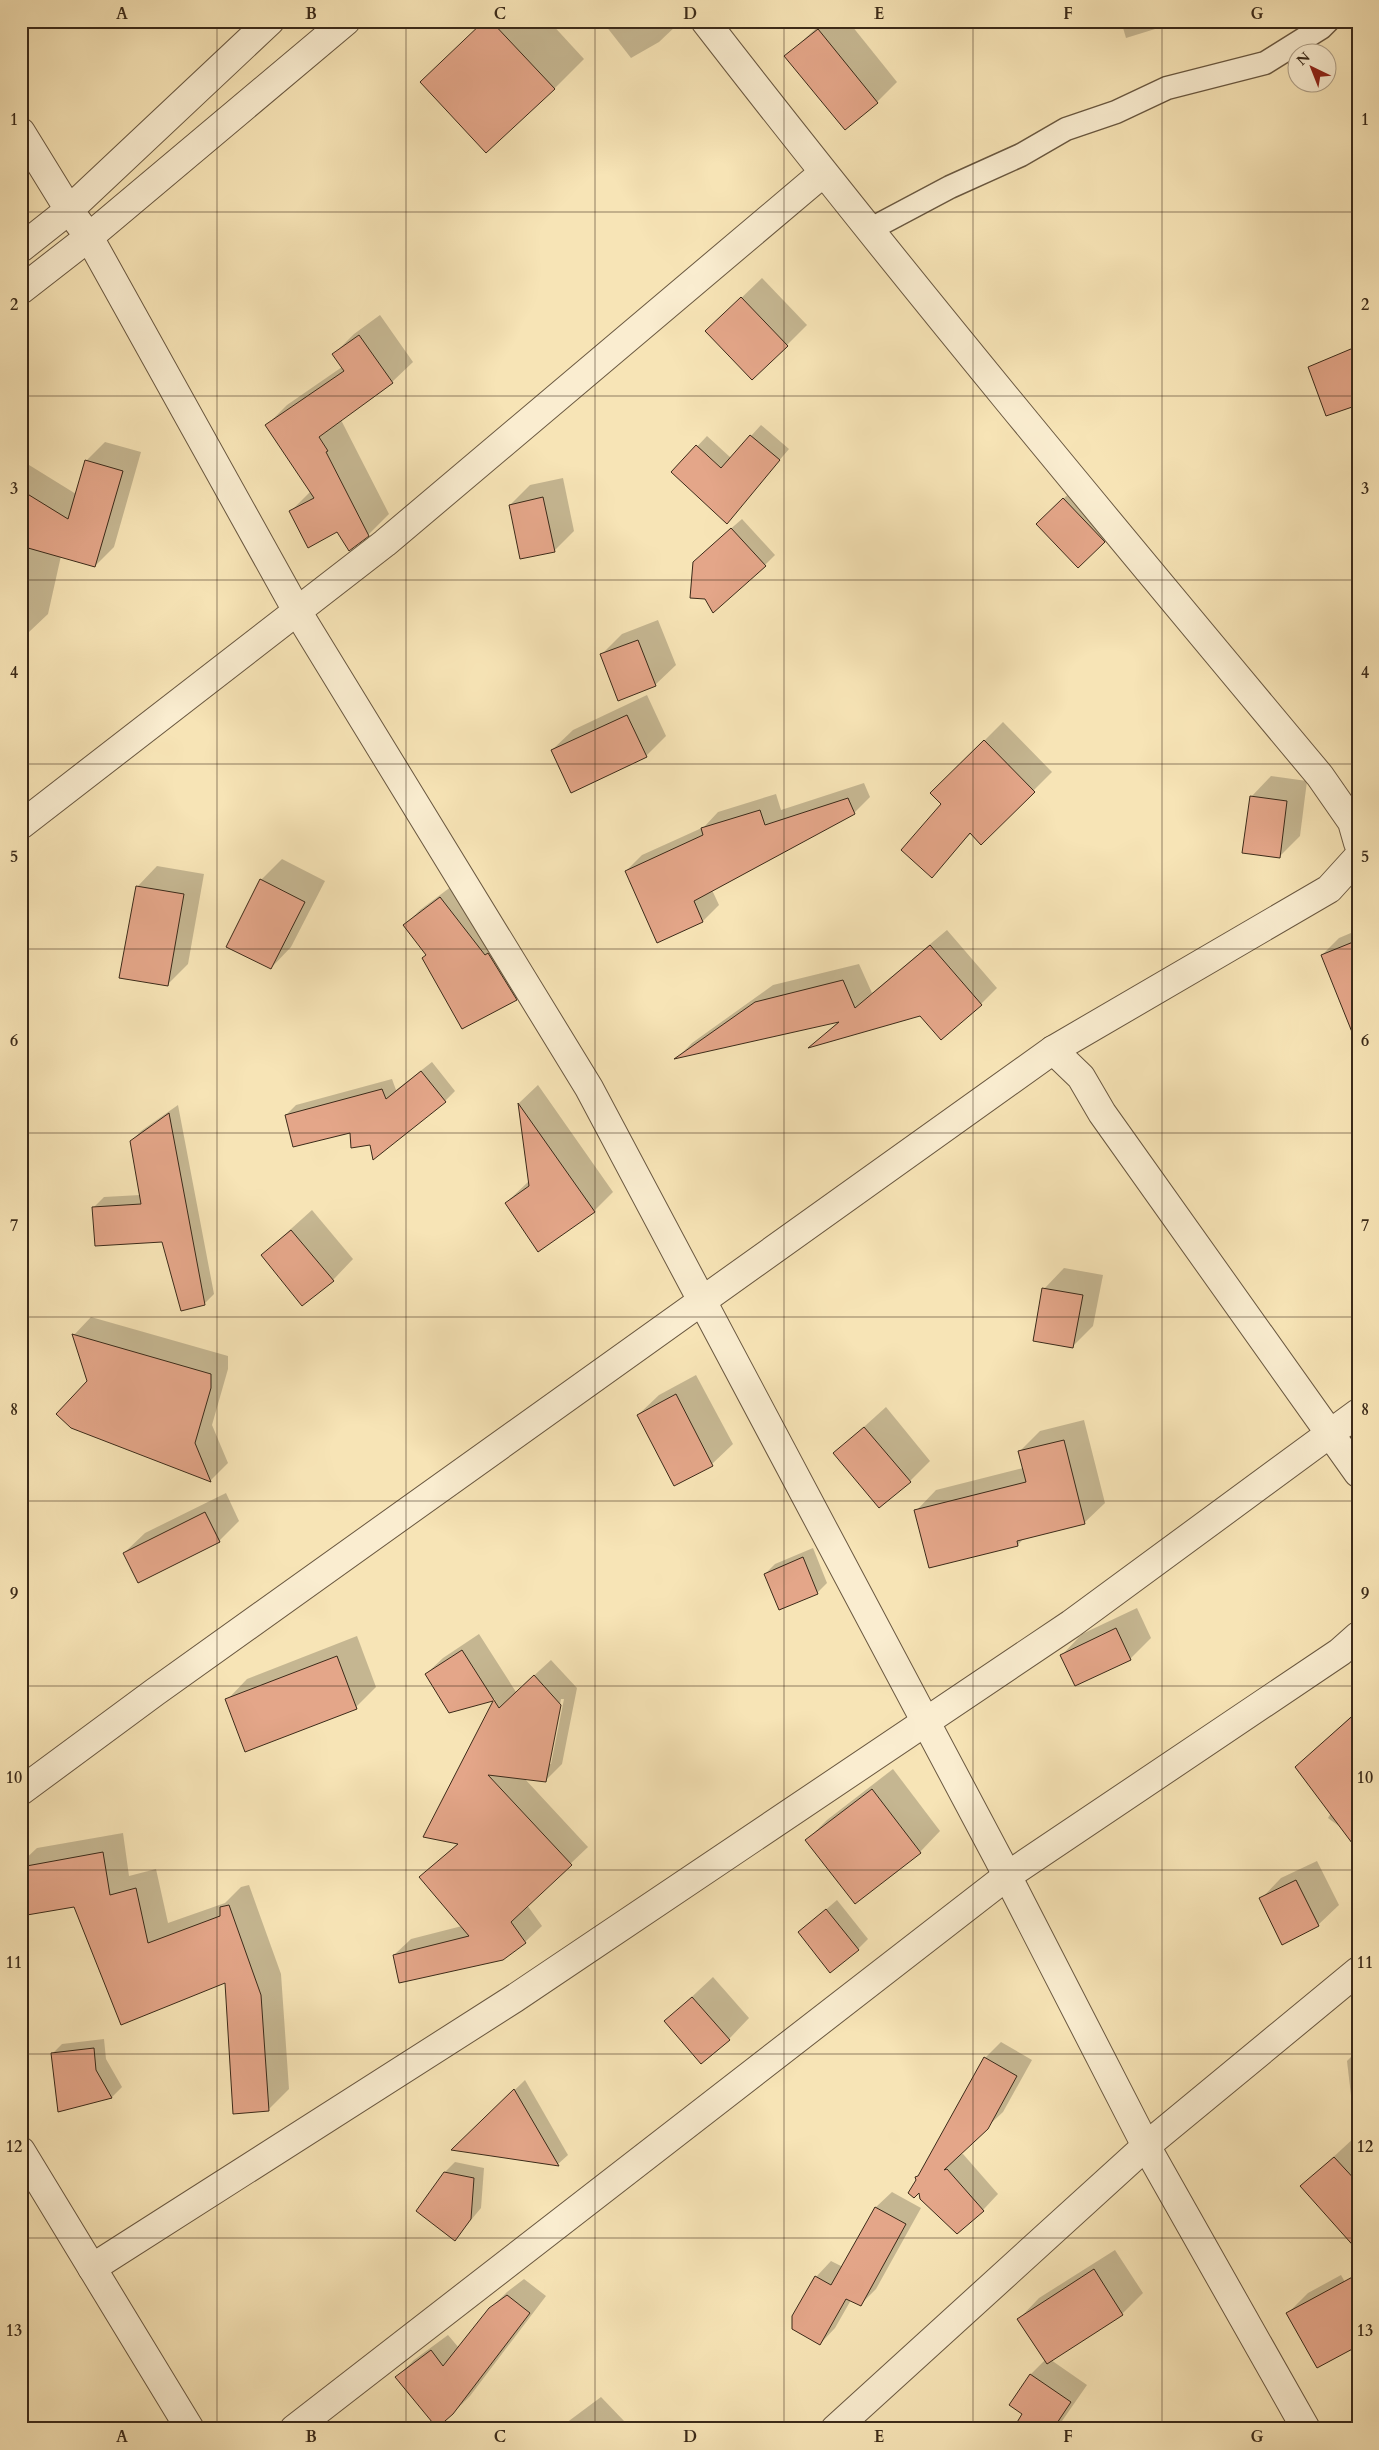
<svg xmlns="http://www.w3.org/2000/svg" width="1379" height="2450" font-family="Cardo,serif">
  <style>
    .shadow { fill: #0003; fill-rule: evenodd }
    .building { fill: #e4a689; stroke: #3b2a19 }
    .lines { fill: none; stroke-linecap: round; stroke-linejoin: round }
    .service-casing { stroke: #6a5840; stroke-width: 25 }
    .minor-casing { stroke: #6a5840; stroke-width: 30 }
    .tertiary-casing { stroke: #6a5840; stroke-width: 30 }
    .service { stroke: #faedd0; stroke-width: 22 }
    .minor { stroke: #faedd0; stroke-width: 28 }
    .tertiary { stroke: #faedd0; stroke-width: 28 }
    .grid { fill: none; stroke: #3b2a19; stroke-width: 1; stroke-opacity: 0.55 }
    .neatline { fill: none; stroke: #3b2a19; stroke-width: 2 }
    .grid-label { font-size: 16px; text-anchor: middle; font-weight: bold; fill: #3b2a19 }
  </style>
  <rect width="100%" height="100%" fill="#f7e4b6"/>
  <filter id="stains"><feTurbulence type="fractalNoise" baseFrequency=".004" numOctaves="4"/><feColorMatrix values="0 0 0 0 .2 0 0 0 0 .09 0 0 0 0 .02 0 0 0 .5 -.17"/></filter>
  <radialGradient id="worn" r=".72"><stop offset=".6" stop-color="#630" stop-opacity="0"/><stop offset="1" stop-color="#630" stop-opacity=".3"/></radialGradient>
  <g class="shadow">
    <polygon points="484,21 549,21 584,59 554,89 422,82"/>
    <polygon points="602,21 676,21 678,24 659,42 631,58"/>
    <polygon points="824,21 848,21 897,82 877,102 786,56"/>
    <polygon points="1121,21 1181,21 1126,38"/>
    <polygon points="762,278 807,325 787,345 707,331"/>
    <polygon points="380,315 413,362 392,382 341,420 389,514 368,535 337,531 291,511 311,491 267,425 287,405 342,367 334,354 354,334"/>
    <polygon points="761,425 789,449 727,522 673,472 707,436 731,458"/>
    <polygon points="105,442 141,452 114,547 95,566 61,556 48,614 29,632 21,630 21,460 76,494 86,461"/>
    <polygon points="563,478 574,531 554,551 510,505 530,485"/>
    <polygon points="1084,479 1124,521 1104,541 1058,504"/>
    <polygon points="742,519 775,555 765,565 704,552"/>
    <polygon points="658,620 676,665 655,685 601,655 622,634"/>
    <polygon points="647,695 666,736 646,756 552,750 573,730"/>
    <polygon points="1003,722 1052,772 981,843 971,833 932,876 943,804 932,793"/>
    <polygon points="1271,776 1307,781 1300,836 1279,857 1251,797"/>
    <polygon points="864,783 870,797 854,813 712,890 719,905 703,921 658,941 626,871 642,855 704,827 718,812 776,794 781,810"/>
    <polygon points="282,859 325,881 291,947 271,968 228,946 261,880"/>
    <polygon points="157,866 204,874 188,964 167,985 137,887"/>
    <polygon points="456,883 531,983 516,999 427,954 405,925 420,910"/>
    <polygon points="947,930 997,988 981,1004 921,1015 812,1046 840,1020 678,1057 692,1043 773,985 859,964 872,993"/>
    <polygon points="1358,930 1358,1007 1322,955 1339,938"/>
    <polygon points="432,1062 455,1091 445,1101 371,1144 351,1132 286,1115 296,1105 392,1079 396,1090"/>
    <polygon points="538,1085 613,1192 594,1211 506,1203 529,1181 519,1103"/>
    <polygon points="178,1105 214,1294 204,1304 163,1241 93,1208 104,1197 140,1195 131,1142 141,1131"/>
    <polygon points="312,1210 353,1259 333,1280 262,1255"/>
    <polygon points="1064,1268 1103,1275 1093,1326 1072,1347 1044,1289"/>
    <polygon points="91,1317 228,1356 228,1369 212,1425 228,1463 211,1480 71,1427 88,1381 74,1335"/>
    <polygon points="696,1375 733,1444 712,1464 638,1415 659,1395"/>
    <polygon points="886,1407 930,1461 910,1481 835,1453"/>
    <polygon points="1084,1420 1105,1503 1084,1523 1024,1538 1018,1545 916,1511 936,1490 1023,1468 1019,1452 1040,1431"/>
    <polygon points="226,1493 239,1521 219,1541 124,1553 145,1533"/>
    <polygon points="813,1548 827,1583 817,1593 765,1574 775,1564"/>
    <polygon points="1137,1608 1151,1638 1130,1659 1062,1655 1082,1634"/>
    <path d="M479 1634 516 1692 551 1660 577 1688 562 1764 545 1781 524 1778 588 1847 527 1905 542 1926 525 1942 394 1955 411 1939 462 1926 421 1877 458 1843 424 1836 495 1699 450 1711 426 1674 443 1658ZM561 1699H564L551 1764H548Z"/>
    <polygon points="357,1636 376,1687 356,1707 227,1700 247,1679"/>
    <polygon points="1358,1710 1358,1840 1328,1818 1331,1813 1296,1767"/>
    <polygon points="893,1769 940,1831 920,1852 855,1902 807,1840 827,1820"/>
    <polygon points="123,1833 129,1876 156,1869 168,1923 225,1903 241,1887 249,1885 281,1974 289,2089 268,2110 226,1981 122,2023 75,1905 21,1898 21,1863 37,1848"/>
    <polygon points="1317,1861 1339,1905 1318,1925 1261,1899 1281,1878"/>
    <polygon points="837,1900 868,1939 858,1949 800,1932"/>
    <polygon points="713,1977 749,2018 729,2039 665,2022"/>
    <polygon points="104,2039 106,2059 122,2087 112,2097 59,2110 52,2054 62,2044"/>
    <polygon points="1001,2042 1032,2060 1003,2112 957,2155 963,2154 998,2194 983,2210 917,2180 916,2177 922,2172 985,2058"/>
    <polygon points="1358,2050 1358,2103 1352,2104 1347,2061"/>
    <polygon points="525,2080 568,2155 558,2164 454,2149"/>
    <polygon points="1355,2137 1358,2140 1358,2249 1302,2186"/>
    <polygon points="455,2162 484,2168 481,2208 455,2239 445,2172"/>
    <polygon points="892,2192 921,2208 876,2289 860,2305 851,2300 835,2328 820,2344 816,2277 831,2261 843,2267 876,2207"/>
    <polygon points="1115,2250 1143,2293 1122,2314 1051,2360 1087,2385 1062,2421 1076,2429 1014,2429 1024,2413 1030,2375 1045,2360 1019,2319 1039,2298"/>
    <polygon points="1341,2275 1358,2305 1288,2313 1308,2293"/>
    <polygon points="524,2279 546,2296 470,2396 453,2413 397,2377 414,2360 448,2335 459,2348 490,2309 507,2292"/>
    <polygon points="601,2397 625,2422 618,2429 558,2429"/>
    <polygon points="343,2424 349,2429 339,2429"/>
  </g>
  <g class="building">
    <polygon points="484,21 491,21 555,89 486,153 420,82"/>
    <polygon points="818,29 878,103 845,130 784,56"/>
    <polygon points="741,297 788,346 752,380 705,331"/>
    <polygon points="359,335 393,383 319,437 328,451 326,452 369,536 349,551 337,532 308,548 289,511 314,498 265,425 344,371 332,354"/>
    <polygon points="1358,346 1358,405 1326,416 1308,367"/>
    <polygon points="750,435 780,460 727,524 671,472 696,445 721,468"/>
    <polygon points="85,460 123,471 95,567 21,546 21,490 68,519"/>
    <polygon points="543,497 555,552 520,559 509,505"/>
    <polygon points="1063,498 1105,542 1078,568 1036,524"/>
    <polygon points="731,528 766,566 713,613 705,599 690,598 693,562"/>
    <polygon points="638,640 656,686 618,701 600,654"/>
    <polygon points="627,715 647,757 571,793 551,750"/>
    <polygon points="984,740 1035,792 981,845 970,833 932,878 901,850 941,804 930,793"/>
    <polygon points="1250,796 1287,801 1280,858 1242,853"/>
    <polygon points="848,798 855,814 694,901 703,922 657,943 625,871 703,835 701,828 760,810 765,825"/>
    <polygon points="260,879 305,902 271,969 226,947"/>
    <polygon points="136,886 184,894 168,986 119,978"/>
    <polygon points="440,897 485,955 488,953 517,1000 462,1029 422,958 426,955 403,925"/>
    <polygon points="1358,940 1358,1042 1356,1042 1321,955"/>
    <polygon points="930,945 982,1005 941,1040 920,1016 808,1048 839,1022 674,1059 755,1002 843,980 855,1008"/>
    <polygon points="421,1071 446,1102 373,1160 370,1145 351,1148 350,1133 293,1147 285,1115 382,1089 386,1099"/>
    <polygon points="518,1103 595,1212 538,1252 505,1203 529,1186"/>
    <polygon points="169,1113 205,1305 181,1311 162,1242 95,1246 92,1207 141,1204 130,1141"/>
    <polygon points="291,1230 334,1281 302,1306 261,1255"/>
    <polygon points="1042,1288 1083,1295 1073,1348 1033,1341"/>
    <polygon points="72,1334 211,1374 211,1388 195,1443 211,1482 71,1428 56,1414 87,1381"/>
    <polygon points="676,1394 713,1466 674,1486 637,1415"/>
    <polygon points="864,1427 911,1482 879,1508 833,1453"/>
    <polygon points="1064,1440 1085,1524 1017,1541 1018,1546 929,1568 914,1510 1026,1482 1018,1451"/>
    <polygon points="205,1512 220,1542 138,1583 123,1553"/>
    <polygon points="803,1557 818,1594 779,1610 764,1574"/>
    <polygon points="1116,1628 1131,1660 1075,1686 1060,1655"/>
    <polygon points="462,1650 499,1708 534,1675 561,1705 546,1782 488,1775 572,1865 511,1922 526,1943 503,1960 399,1983 393,1955 469,1936 419,1877 458,1844 423,1837 493,1701 449,1713 425,1674"/>
    <polygon points="337,1656 357,1709 245,1752 225,1699"/>
    <polygon points="1358,1711 1358,1851 1295,1767"/>
    <polygon points="872,1789 921,1853 855,1904 805,1840"/>
    <polygon points="103,1852 110,1895 136,1888 148,1943 220,1916 220,1907 229,1905 261,1995 269,2111 233,2114 225,1983 121,2025 74,1907 21,1916 21,1867"/>
    <polygon points="1296,1880 1319,1926 1282,1945 1259,1898"/>
    <polygon points="826,1909 859,1950 830,1973 798,1932"/>
    <polygon points="692,1997 730,2040 701,2064 664,2021"/>
    <polygon points="94,2048 96,2070 112,2098 58,2112 51,2053"/>
    <polygon points="984,2057 1017,2076 988,2129 944,2170 947,2169 984,2211 957,2234 920,2199 919,2193 914,2198 908,2193 916,2180 915,2177 918,2176"/>
    <polygon points="514,2089 559,2166 451,2150"/>
    <polygon points="1334,2157 1358,2183 1358,2251 1300,2186"/>
    <polygon points="444,2172 474,2178 471,2219 455,2241 416,2211"/>
    <polygon points="875,2207 906,2224 861,2306 846,2299 820,2345 792,2329 792,2316 815,2276 831,2285"/>
    <polygon points="1094,2269 1123,2315 1047,2364 1017,2319"/>
    <polygon points="1358,2274 1358,2346 1317,2368 1286,2313"/>
    <polygon points="507,2295 530,2313 453,2414 437,2428 395,2377 431,2350 443,2366 489,2308"/>
    <polygon points="1030,2374 1071,2402 1053,2429 1013,2429 1022,2414 1009,2405"/>
  </g>
  <g class="lines">
    <defs>
      <polyline id="service" points="869,230 950,187 1021,155 1066,129 1116,112 1167,88 1265,63 1321,28 1328,21"/>
      <g id="minor">
        <path d="M705 21C904 278 1112 527 1320 776L1352 822 1358 843"/>
        <polyline points="21,132 69,210 89,237 297,611 589,1088 998,1858 1146,2146 1306,2429"/>
        <polyline points="21,825 385,543 823,173"/>
        <polyline points="1053,1050 1081,1077 1102,1113 1358,1473"/>
        <polyline points="21,1791 155,1692 1053,1050 1329,889 1358,857"/>
        <polyline points="21,2151 190,2429"/>
        <polyline points="92,2268 515,1998 1071,1624 1358,1413"/>
        <polyline points="294,2429 1007,1876 1340,1652 1358,1636"/>
        <polyline points="835,2429 1146,2146 1358,1971"/>
      </g>
      <g id="tertiary">
        <polyline points="21,248 69,210 270,21"/>
        <polyline points="21,290 89,237 346,21"/>
      </g>
    </defs>
    <use href="#service" class="service-casing"/>
    <use href="#minor" class="minor-casing"/>
    <use href="#tertiary" class="tertiary-casing"/>
    <use href="#service" class="service"/>
    <use href="#minor" class="minor"/>
    <use href="#tertiary" class="tertiary"/>
  </g>
  <path class="grid" d="M217 21V2429M406 21V2429M595 21V2429M784 21V2429M973 21V2429M1162 21V2429M21 212H1358M21 396H1358M21 580H1358M21 764H1358M21 949H1358M21 1133H1358M21 1317H1358M21 1501H1358M21 1686H1358M21 1870H1358M21 2054H1358M21 2238H1358"/>
  <rect width="1379" height="2450" fill="none" stroke="#f7e4b6" stroke-width="55"/>
  <g transform="translate(1312 68) rotate(317)"><circle r="24" fill="#faedd0" stroke="#ae9f87"/>
  <path d="M0-4L9 19L0 12L-9 19Z" fill="#8f2418"/>
  <text y="-8" font-size="14" font-weight="bold" text-anchor="middle" fill="#3b2a19">N</text>
  </g>
  <rect x="28" y="28" width="1324" height="2394" class="neatline"/>
  <g class="grid-label">
    <text x="122" y="19">A</text>
    <text x="311" y="19">B</text>
    <text x="500" y="19">C</text>
    <text x="690" y="19">D</text>
    <text x="879" y="19">E</text>
    <text x="1068" y="19">F</text>
    <text x="1257" y="19">G</text>
    <text x="14" y="125">1</text>
    <text x="1365" y="125">1</text>
    <text x="14" y="310">2</text>
    <text x="1365" y="310">2</text>
    <text x="14" y="494">3</text>
    <text x="1365" y="494">3</text>
    <text x="14" y="678">4</text>
    <text x="1365" y="678">4</text>
    <text x="14" y="862">5</text>
    <text x="1365" y="862">5</text>
    <text x="14" y="1046">6</text>
    <text x="1365" y="1046">6</text>
    <text x="14" y="1231">7</text>
    <text x="1365" y="1231">7</text>
    <text x="14" y="1415">8</text>
    <text x="1365" y="1415">8</text>
    <text x="14" y="1599">9</text>
    <text x="1365" y="1599">9</text>
    <text x="14" y="1783">10</text>
    <text x="1365" y="1783">10</text>
    <text x="14" y="1968">11</text>
    <text x="1365" y="1968">11</text>
    <text x="14" y="2152">12</text>
    <text x="1365" y="2152">12</text>
    <text x="14" y="2336">13</text>
    <text x="1365" y="2336">13</text>
    <text x="122" y="2442">A</text>
    <text x="311" y="2442">B</text>
    <text x="500" y="2442">C</text>
    <text x="690" y="2442">D</text>
    <text x="879" y="2442">E</text>
    <text x="1068" y="2442">F</text>
    <text x="1257" y="2442">G</text>
  </g>
  <rect width="100%" height="100%" filter="url(#stains)"/>
  <rect width="100%" height="100%" fill="url(#worn)"/>
</svg>
